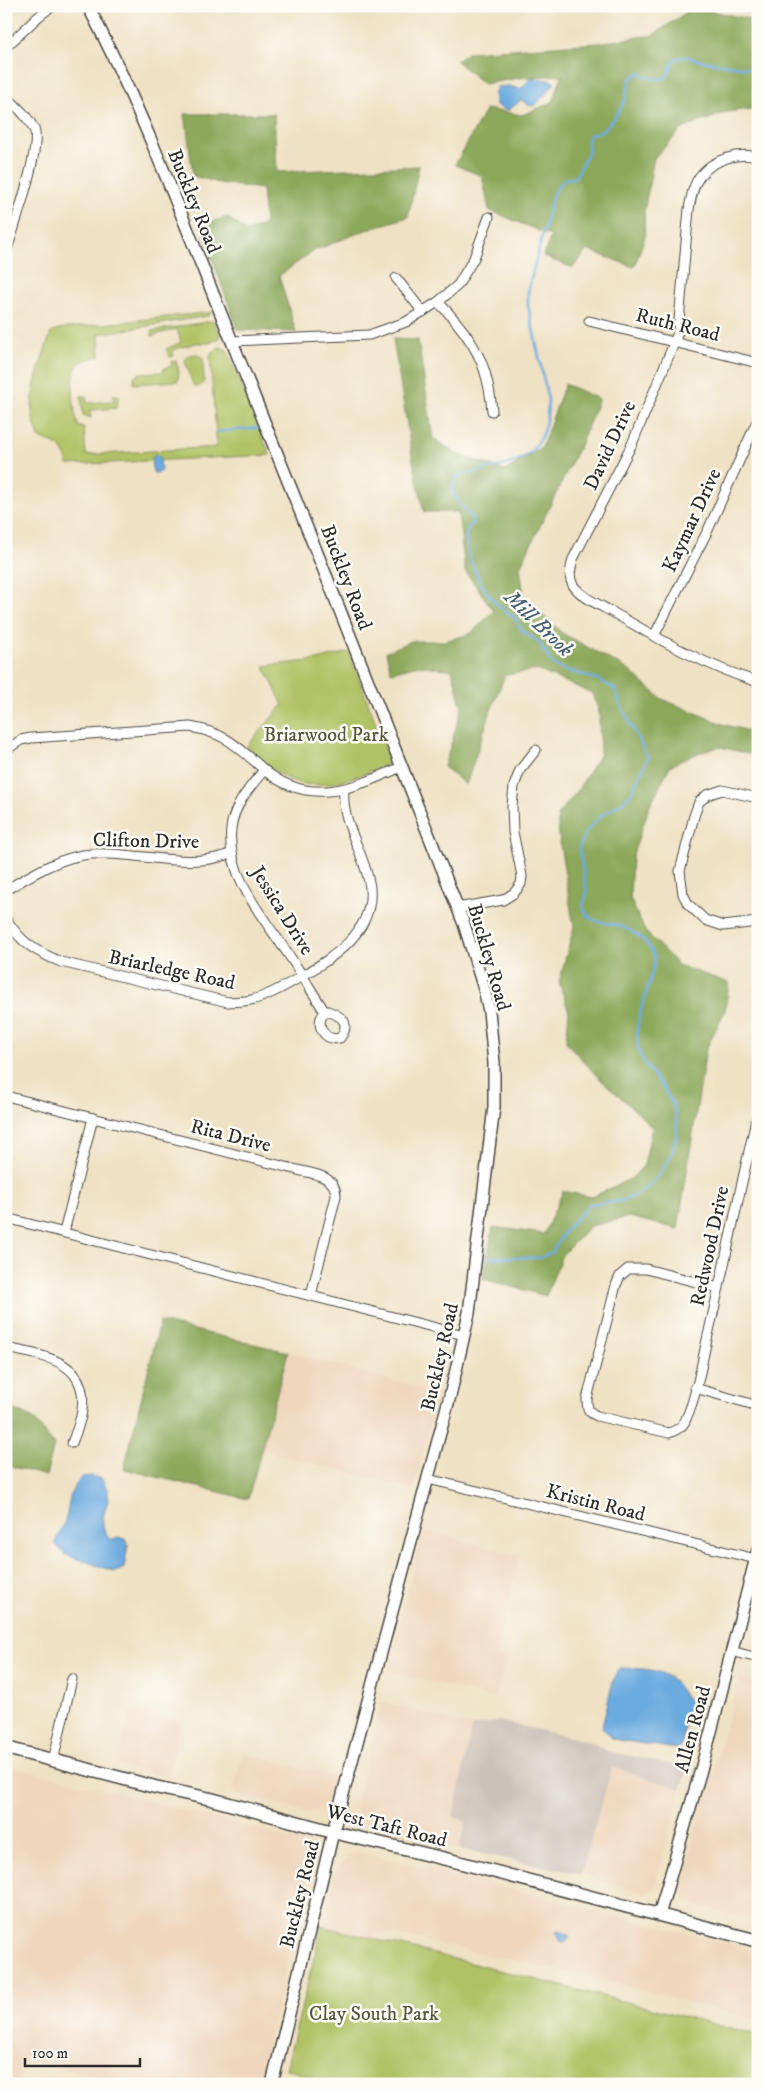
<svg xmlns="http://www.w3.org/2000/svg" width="764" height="2090" font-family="'IM FELL DW Pica',serif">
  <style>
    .built { fill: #efd6bc }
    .industrial { fill: #cdc2b9 }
    .green { fill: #b0c265; stroke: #6e7648 }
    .forest { fill: #8ca85a; stroke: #5c6a42 }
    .water { fill: #6cabdf; stroke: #4c6b85 }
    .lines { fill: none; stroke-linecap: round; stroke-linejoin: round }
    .stream { stroke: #6cabdf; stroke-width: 2.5 }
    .minor-casing { stroke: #484642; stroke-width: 11 }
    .tertiary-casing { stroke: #484642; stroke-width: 14 }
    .secondary-casing { stroke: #484642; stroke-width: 15 }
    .minor { stroke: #fff; stroke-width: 9 }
    .tertiary { stroke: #fff; stroke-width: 11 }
    .secondary { stroke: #fff; stroke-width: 12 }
    .labels { text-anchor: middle; stroke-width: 5; stroke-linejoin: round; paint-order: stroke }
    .street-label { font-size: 20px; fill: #2b2b2b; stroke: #fdfcf7 }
    .park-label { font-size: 20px; fill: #53583c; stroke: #fdfcf7 }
    .water-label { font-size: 21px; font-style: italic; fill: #455e73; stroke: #fdfcf7 }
  </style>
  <rect width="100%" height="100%" fill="#fdfcf7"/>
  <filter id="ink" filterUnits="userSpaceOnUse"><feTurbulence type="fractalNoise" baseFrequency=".02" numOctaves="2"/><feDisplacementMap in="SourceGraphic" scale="10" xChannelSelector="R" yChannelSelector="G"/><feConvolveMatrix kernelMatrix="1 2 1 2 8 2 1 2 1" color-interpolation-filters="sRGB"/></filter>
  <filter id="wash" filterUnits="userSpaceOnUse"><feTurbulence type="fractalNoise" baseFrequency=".0096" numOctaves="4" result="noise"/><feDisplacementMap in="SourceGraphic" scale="20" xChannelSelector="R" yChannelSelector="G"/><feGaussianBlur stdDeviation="1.12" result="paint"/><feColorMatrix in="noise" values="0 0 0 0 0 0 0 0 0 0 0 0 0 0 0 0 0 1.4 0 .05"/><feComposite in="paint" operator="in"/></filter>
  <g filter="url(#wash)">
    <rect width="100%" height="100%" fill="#efe1c3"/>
    <g class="built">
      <polygon points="288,1352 439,1393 413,1489 261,1450"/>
      <polygon points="423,1530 519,1556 495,1656 505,1660 495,1698 388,1671"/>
      <polygon points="740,1678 758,1683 758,1922 685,1901 681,1887 702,1807"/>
      <polygon points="382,1702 472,1726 453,1817 466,1821 459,1849 361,1825 355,1808"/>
      <polygon points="131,1710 180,1721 169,1777 117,1765"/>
      <polygon points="244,1753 333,1776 329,1798 325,1807 317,1811 308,1812 232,1793"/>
      <polygon points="6,1765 242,1825 306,1844 311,1858 258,2084 129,2084 23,2060 16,2084 6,2084"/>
      <polygon points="612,1767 681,1789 654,1890 644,1894 581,1874"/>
      <polygon points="355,1851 758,1951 758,2020 605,1981 414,1938 376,1933 374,1939 322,1926 337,1868"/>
    </g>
    <polygon class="industrial" points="499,1721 591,1742 607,1751 680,1766 687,1772 681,1789 612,1767 581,1874 459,1849 466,1821 453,1817 472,1726"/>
    <g class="green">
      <path d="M212 312 208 316 99 334 100 356C93 358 83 359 78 365 69 373 74 417 79 427H84L86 455 217 447 210 356 212 352 220 347 227 350 270 455 68 465C63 442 56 447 39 437 37 430 34 424 33 418 28 394 43 356 51 333L59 329Z"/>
      <polygon points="212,321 215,323 220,335 218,339 209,343 196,343 172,350 174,356 170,357 166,349 181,342 177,329 152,336 152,331"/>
      <polygon points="195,354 203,358 204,383 197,387 193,385 185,361 188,356"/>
      <polygon points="176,361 179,371 178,381 134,384 134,376 139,375 139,373 164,372 164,368 172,366 171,362"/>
      <polygon points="113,395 119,395 119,397 116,408 90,410 91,418 83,415 81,396 86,396 87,403 114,401"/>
      <path d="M349 652 390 761 389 764C352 778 316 797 279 774 267 767 257 756 247 746L283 705 264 666 317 660Z"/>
      <polygon points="322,1926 758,2035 758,2084 333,2084 286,2069"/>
    </g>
    <g class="forest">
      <polygon points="694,7 758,21 758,108 727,112 682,129 654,158 644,212 645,237 634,267 587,250 573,268 543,256 551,236 489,210 482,176 455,165 486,109 522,115 553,102 562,75 518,78 484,84 456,61 469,52 598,43 653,35"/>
      <polygon points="185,114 274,114 277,172 419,166 408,217 371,228 313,251 279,276 296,332 238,330 200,225 227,217 248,232 265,224 262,189 220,183 193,176"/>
      <polygon points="393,339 418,340 433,438 459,455 505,471 542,447 565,384 599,399 581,443 520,567 524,597 562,633 627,669 662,699 725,725 758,733 758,756 720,747 698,753 670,766 650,805 632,857 630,898 645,931 678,965 729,983 725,1011 706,1049 678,1229 629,1217 590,1226 562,1255 546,1296 483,1279 493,1227 544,1234 563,1191 592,1197 632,1178 644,1165 652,1128 638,1113 599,1078 566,1042 569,1012 559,982 574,927 560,845 557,815 576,793 600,754 599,711 592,693 537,670 505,675 491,710 466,785 444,767 462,708 452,670 419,665 391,672 386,652 411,641 445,641 470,634 494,611 465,571 458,512 424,512 412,456"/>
      <polygon points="160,1322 288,1352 248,1499 124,1469"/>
      <polygon points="6,1406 34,1419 54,1445 46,1476 6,1465"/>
    </g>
    <g class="water">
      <polygon points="532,78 550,80 555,83 536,105 530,106 521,100 509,110 505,110 496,105 494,95 497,87 509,86 520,89"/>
      <path d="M155 454 160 457 161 470 159 473H154C151 468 150 459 155 454Z"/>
      <path d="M92 1476 102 1479C115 1501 104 1502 103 1522 102 1528 107 1535 110 1540L118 1537 125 1539 128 1545 124 1568 116 1572 64 1554 55 1543C58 1535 62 1528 65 1521 71 1502 67 1492 82 1477Z"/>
      <path d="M620 1668C637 1669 660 1667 673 1681 679 1688 684 1696 691 1703L684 1725 682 1745 677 1749 613 1739 602 1727 613 1681Z"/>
      <polygon points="559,1931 570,1936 566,1942 560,1941 560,1938 557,1936 556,1932"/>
    </g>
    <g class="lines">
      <g class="stream">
        <polyline points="217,432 258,428"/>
        <path d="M488 1257 540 1258 552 1252 565 1231 590 1204C599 1203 610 1203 620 1201 659 1192 687 1144 673 1106 667 1086 638 1064 638 1044 637 1035 637 1023 640 1014 642 1002 658 964 654 956 649 941 632 930 617 925 609 923 599 923 592 919 587 916 585 911 583 907L587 892 579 848 585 833 599 817 623 802 631 793 648 758 621 706 615 689 597 679 559 668 551 662 540 643 522 631 516 619 496 603 483 587 471 562 466 541V533L472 523V518L451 492 457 476C509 463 547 467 548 400L528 305V291L553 194 564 179 575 178 589 151 588 142 589 135C593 134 598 133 601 131 609 126 620 111 624 102 630 91 625 77 640 73 649 79 658 81 667 77L674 60C683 56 688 56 697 60L758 70"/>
      </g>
    </g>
  </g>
  <g filter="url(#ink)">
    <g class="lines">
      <defs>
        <g id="minor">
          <polyline points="6,47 38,17 52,6"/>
          <path d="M6 96C16 106 28 116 34 129 42 147 13 230 6 253"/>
          <path d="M758 157C738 152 713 159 700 176 693 185 691 198 689 209L678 332 675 341 632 444 573 559C571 568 568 577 573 585 582 598 600 605 614 613 660 640 706 666 758 682"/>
          <polyline points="396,278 423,312"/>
          <path d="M438 302C459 323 481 351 487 380 490 390 491 401 492 411"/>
          <polyline points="589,321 758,363"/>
          <polyline points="232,341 369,335 406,322 438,302 458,285 474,258 489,217"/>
          <polyline points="654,636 708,530 758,419"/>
          <path d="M6 750 21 740 31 738 190 727C225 733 236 745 262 768 307 808 353 789 401 767"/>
          <path d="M264 770C250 787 233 806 231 829 226 874 262 916 286 951 300 971 312 992 325 1012"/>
          <polyline points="758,798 722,790 707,795 699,802 694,816 680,871 683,894 688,904 705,920 723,926 758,922"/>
          <path d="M6 890C31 875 61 856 91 854 135 851 191 871 232 853"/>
          <polyline points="457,908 503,900 514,893 521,884 522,876 513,832 512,806 514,786 520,770 536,750"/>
          <path d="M6 919C22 944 35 951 61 962L228 1002C235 1001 243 1002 251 1000 268 996 283 987 299 978 332 958 374 933 370 888 366 854 341 825 344 790"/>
          <path d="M328 1011C343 1017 351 1023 340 1038 321 1043 313 1017 328 1011Z"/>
          <path d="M6 1096 294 1169C311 1174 336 1174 336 1196L311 1295"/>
          <polyline points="6,1218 464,1335"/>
          <polyline points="64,1232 93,1118"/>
          <path d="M719 1288 646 1269H628L620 1276 616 1285 587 1399C587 1409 588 1412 597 1416L669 1433C677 1430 683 1427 686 1419 698 1392 702 1359 709 1331 726 1258 741 1184 758 1112"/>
          <path d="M6 1348C43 1356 89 1360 82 1410 81 1421 76 1432 72 1443"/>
          <polyline points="695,1388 758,1406"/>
          <polyline points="428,1479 756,1559"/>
          <polyline points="731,1651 758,1658"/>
          <polyline points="53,1761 72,1679"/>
        </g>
        <g id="tertiary">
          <path d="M88 6C147 119 191 240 239 359 315 547 390 735 464 924L484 989 489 1011 494 1063V1107L469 1313 451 1392 335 1824 272 2084"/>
          <polyline points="659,1915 702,1766 758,1550"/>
        </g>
        <polyline id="secondary" points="6,1748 155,1787 211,1799 333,1832 454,1861 758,1941"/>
      </defs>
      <use href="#minor" class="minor-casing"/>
      <use href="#tertiary" class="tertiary-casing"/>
      <use href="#secondary" class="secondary-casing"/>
      <use href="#minor" class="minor"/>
      <use href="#tertiary" class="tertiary"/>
      <use href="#secondary" class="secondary"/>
    </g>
  </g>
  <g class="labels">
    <g class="street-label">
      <text transform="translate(195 201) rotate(68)" y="7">Buckley Road</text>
      <text transform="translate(678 324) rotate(14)" y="7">Ruth Road</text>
      <text transform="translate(609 445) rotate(-65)" y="7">David Drive</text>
      <text transform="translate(691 520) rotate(-65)" y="7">Kaymar Drive</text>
      <text transform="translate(347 577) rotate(69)" y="7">Buckley Road</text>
      <text transform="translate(146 840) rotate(1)" y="7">Clifton Drive</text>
      <text transform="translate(283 910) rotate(58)" y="7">Jessica Drive</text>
      <text transform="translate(490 957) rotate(74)" y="7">Buckley Road</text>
      <text transform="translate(172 969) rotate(12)" y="7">Briarledge Road</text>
      <text transform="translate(231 1135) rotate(14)" y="7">Rita Drive</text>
      <text transform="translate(709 1246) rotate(-78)" y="7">Redwood Drive</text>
      <text transform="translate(439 1357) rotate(-77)" y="7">Buckley Road</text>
      <text transform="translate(596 1502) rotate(14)" y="7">Kristin Road</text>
      <text transform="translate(692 1729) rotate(-75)" y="7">Allen Road</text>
      <text transform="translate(387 1825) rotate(14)" y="7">West Taft Road</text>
      <text transform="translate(299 1894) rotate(-76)" y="7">Buckley Road</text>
    </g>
    <g class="park-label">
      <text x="326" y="741">Briarwood Park</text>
      <text x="374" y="2020">Clay South Park</text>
    </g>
    <g class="water-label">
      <text transform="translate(539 623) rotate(44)" y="7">Mill Brook</text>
    </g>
  </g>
  <rect width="764" height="2090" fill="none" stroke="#fdfcf7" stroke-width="25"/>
  <path d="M25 2058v8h115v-8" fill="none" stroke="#2b2b2b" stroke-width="2.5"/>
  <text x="32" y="2058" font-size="15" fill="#2b2b2b" stroke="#fdfcf7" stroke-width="4" paint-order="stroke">100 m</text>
</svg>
